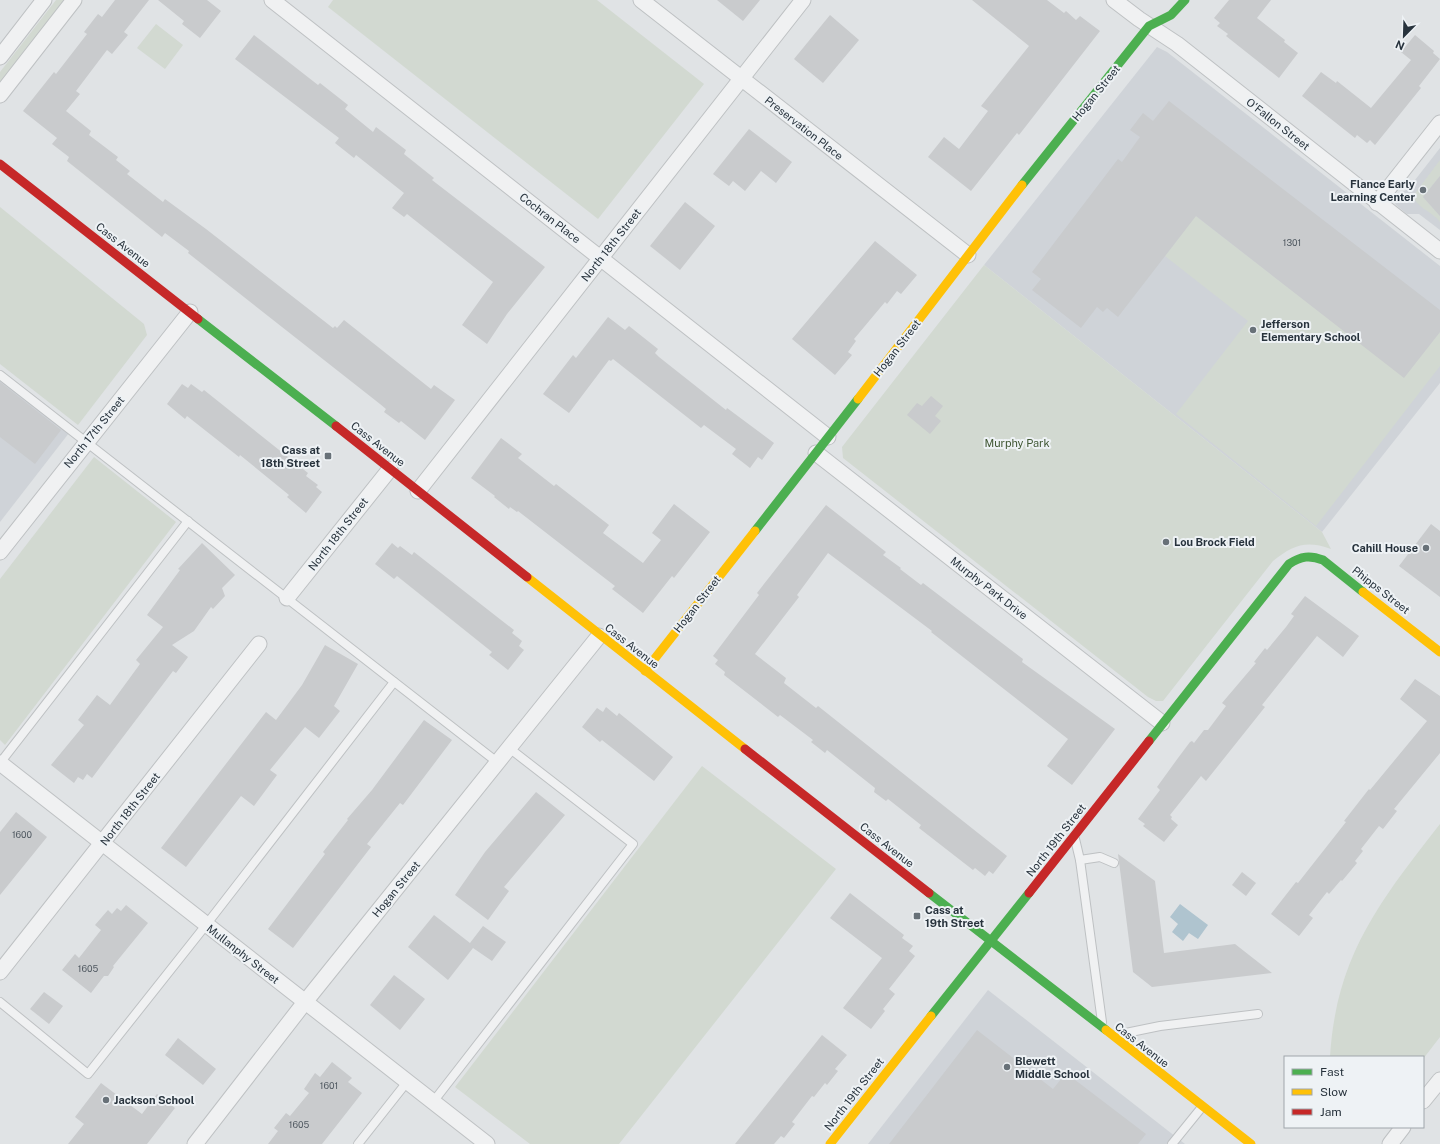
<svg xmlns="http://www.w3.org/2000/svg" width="1440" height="1144" font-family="'Public Sans',sans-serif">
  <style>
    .built { fill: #cfd3d8 }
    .green { fill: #d2d9d1 }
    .water { fill: #afc4cf }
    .building { fill: #c9cbcd }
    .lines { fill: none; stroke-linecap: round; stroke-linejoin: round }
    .lane-casing { stroke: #bec1c3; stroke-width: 10 }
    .street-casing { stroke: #bec1c3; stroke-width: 17 }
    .lane { stroke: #f0f1f2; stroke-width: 8 }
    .street { stroke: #f0f1f2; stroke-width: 15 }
    .fast { stroke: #4caf50; stroke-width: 9 }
    .slow { stroke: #ffc107; stroke-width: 9 }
    .jam { stroke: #c62828; stroke-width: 9 }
    .poi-dot { fill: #687178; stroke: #eef2f5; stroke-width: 1.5 }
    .labels { text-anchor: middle; stroke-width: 4; stroke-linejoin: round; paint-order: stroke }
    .number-label { font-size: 9px; fill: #515a62 }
    .street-label { font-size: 11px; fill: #28333d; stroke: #eef2f5 }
    .poi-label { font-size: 11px; font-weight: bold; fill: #28333d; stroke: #eef2f5; text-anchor: start }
    .park-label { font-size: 11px; fill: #425936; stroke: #eef2f5 }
  </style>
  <rect width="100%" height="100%" fill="#e0e3e5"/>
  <g class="built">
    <polygon points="1157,47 1167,52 1440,266 1440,383 1322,532 984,265"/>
    <polygon points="1440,148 1440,230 1419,214 1407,214 1396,205 1394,201 1398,194 1408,189"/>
    <polygon points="0,380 69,433 0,522"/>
    <polygon points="988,990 1185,1144 868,1144"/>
  </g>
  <g class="green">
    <polygon points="56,0 65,0 0,83 0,72"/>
    <polygon points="333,0 597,0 704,84 598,219 328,7"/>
    <polygon points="156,24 183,45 165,69 137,48"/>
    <path d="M1440 160V176L1423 197 1440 216V222C1432 211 1418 209 1413 196Z"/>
    <polygon points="0,207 144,324 147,335 78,425 0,364"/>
    <polygon points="1188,210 1404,377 1440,332 1440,366 1316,526 1176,414 1248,321 1165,256 1184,231"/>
    <path d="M984 265 1322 532 1331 549C1306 540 1293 545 1273 561L1163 701H1156L1148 697 843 458 842 447Z"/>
    <polygon points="94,457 176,522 5,745 0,740 0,579"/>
    <polygon points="702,766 836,869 619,1144 530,1144 455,1087"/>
    <path d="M1440 824V1037L1423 1059V1057H1330C1336 956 1380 901 1440 824Z"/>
  </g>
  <polygon class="water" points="1180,904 1208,925 1198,939 1189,933 1183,941 1172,932 1178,924 1170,917"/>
  <g class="building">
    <polygon points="115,0 149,0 124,32 128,35 112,54 107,50 76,91 80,94 66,111 91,131 89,135 118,157 116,160 130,171 127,174 163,202 165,199 206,229 333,328 335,326 337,328 344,320 431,389 434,385 455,400 425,440 401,421 399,423 384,412 386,409 380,404 188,253 189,251 165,233 162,237 67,161 69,157 52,144 57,138 23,111 54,72 56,74 87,34 84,32 98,14 102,17"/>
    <polygon points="158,0 207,0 221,11 200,38 182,24 184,21"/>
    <polygon points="717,0 760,0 743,21"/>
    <polygon points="972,0 1047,0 1064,13 1066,11 1076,20 1080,16 1100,31 1019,135 1017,133 971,191 928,157 944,137 959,149 988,111 981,106 1029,46"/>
    <polygon points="1229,0 1271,0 1257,18 1285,40 1284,42 1298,53 1279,78 1226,36 1228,34 1217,26 1220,23 1214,18"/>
    <polygon points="830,15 859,40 823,83 794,59"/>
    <polygon points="254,35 318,85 320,83 348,105 345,109 373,132 376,127 406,150 404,154 434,178 432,180 545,267 507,314 487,344 462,325 493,282 407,214 404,217 392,208 404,193 356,155 354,158 335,143 339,138 235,59"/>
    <polygon points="1415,35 1434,51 1433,53 1440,59 1419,86 1421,88 1375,145 1370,140 1367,143 1357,135 1355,138 1302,96 1321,72 1336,83 1337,81 1371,108 1411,60 1401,52"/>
    <polygon points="1169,101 1440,310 1440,332 1404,378 1196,216 1118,317 1107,308 1103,312 1097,307 1081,328 1032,290 1041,279 1032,272 1118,159 1122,162 1140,137 1130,130 1143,113 1153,121"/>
    <polygon points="749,129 792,162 776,183 761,171 745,191 733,181 729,186 713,174"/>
    <polygon points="1440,176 1440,216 1423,197"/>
    <polygon points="685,202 715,226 680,270 650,246"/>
    <polygon points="875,241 917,275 901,294 897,291 887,304 885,302 854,339 856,341 848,352 852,355 835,375 792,339"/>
    <polygon points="608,317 625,330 629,326 658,349 655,353 659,357 726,410 727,408 774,443 762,460 758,457 750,468 732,454 736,449 704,425 701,428 613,359 611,361 609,360 569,413 543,394 573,355 576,358"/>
    <polygon points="0,382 61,430 35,464 0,437"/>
    <polygon points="182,384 188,388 191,384 202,392 204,390 308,473 306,476 318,485 316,487 322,492 306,513 287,497 289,495 240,455 239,457 187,416 185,419 167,404"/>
    <polygon points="931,396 943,406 935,416 941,421 930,434 907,415 917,403 922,406"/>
    <polygon points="501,438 522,454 518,458 554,486 556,484 609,525 603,533 643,563 661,540 652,533 674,504 710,532 674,578 672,576 643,613 612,589 615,586 585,563 518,511 517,512 510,507 509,509 494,497 495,496 471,478"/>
    <polygon points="826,505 886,552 883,555 901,568 900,569 921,585 923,583 1023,659 1022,662 1115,729 1072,785 1047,766 1068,739 931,632 932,631 828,553 797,595 799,597 755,654 786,678 784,683 816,708 818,706 1007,856 993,874 989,871 985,876 975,868 973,870 919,828 921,825 888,799 886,801 874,792 875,788 827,750 825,753 811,742 813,740 780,715 778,717 724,675 725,672 715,664 718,660 713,656 759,595 757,593"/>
    <polygon points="1431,524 1440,531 1440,597 1399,566"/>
    <polygon points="202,543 235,575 222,588 225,596 213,609 211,607 194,631 172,645 188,657 176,673 173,671 101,766 92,778 87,774 83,780 78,777 74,783 51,765 84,725 78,720 97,695 110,705 140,664 136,660 163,627 147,615 180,570 178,569"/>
    <polygon points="392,543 398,548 400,546 412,555 414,552 514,630 512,633 522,641 519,646 524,650 508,670 489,655 492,652 397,576 394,579 375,564"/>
    <polygon points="1305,596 1359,636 1343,657 1317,636 1262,705 1265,707 1206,781 1201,776 1170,815 1172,817 1171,819 1178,825 1164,842 1143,826 1145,824 1138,819 1160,790 1157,787 1178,758 1190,742 1192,741 1194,743 1204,730 1208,730 1226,706 1222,703 1256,663 1254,662 1265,648 1267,650 1286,627 1294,616 1291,614"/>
    <polygon points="325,645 358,664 334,706 340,711 319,738 305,727 270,770 277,775 254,806 241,796 186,867 161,848 266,712 276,720 302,685"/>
    <polygon points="1415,679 1440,696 1440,753 1394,809 1397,811 1383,829 1379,826 1361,849 1363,851 1355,861 1357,863 1342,881 1341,880 1329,894 1327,892 1309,915 1313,918 1299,936 1271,914 1296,882 1298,883 1346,822 1344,821 1369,789 1370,790 1427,721 1400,699"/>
    <polygon points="606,707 617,716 619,713 673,757 654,781 602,740 600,742 582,727 597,708 603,712"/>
    <polygon points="424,720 452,740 403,805 400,803 367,844 371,847 293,948 268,929 325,854 323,852 348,820 347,819 372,790"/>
    <polygon points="536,792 565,815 504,887 509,891 488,920 455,895 485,852"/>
    <polygon points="16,812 47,837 0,895 0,832"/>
    <polygon points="1118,854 1155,881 1164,953 1235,944 1272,973 1152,987 1133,972"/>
    <polygon points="1242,872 1256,883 1246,896 1232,885"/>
    <polygon points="850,893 904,935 902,938 913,946 909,951 915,956 889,989 895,994 883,1009 885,1011 871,1029 843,1008 882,958 830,918"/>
    <polygon points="126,905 148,923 113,966 114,967 108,976 104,976 91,993 62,970 75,954 79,958 101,930 95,925 108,910 112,914 117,908 121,911"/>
    <polygon points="434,915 470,943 483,926 506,942 492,961 473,948 448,980 408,947"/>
    <polygon points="394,975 425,999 400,1030 370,1005"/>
    <polygon points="44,992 63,1006 49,1024 30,1009"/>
    <polygon points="977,1030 1053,1089 1066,1073 1146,1134 1138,1144 889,1144"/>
    <polygon points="822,1035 847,1055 835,1069 838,1071 827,1085 825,1083 814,1097 812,1096 792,1122 795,1124 784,1138 781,1136 774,1144 735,1144"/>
    <polygon points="178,1038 216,1069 203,1085 165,1055"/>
    <polygon points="332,1062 352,1078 348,1082 362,1093 322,1144 268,1144 278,1131 274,1128 286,1113 290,1116 309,1093 304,1089 315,1073 320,1077"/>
    <polygon points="101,1083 142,1114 157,1094 175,1108 147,1144 68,1144 84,1124 75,1117"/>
  </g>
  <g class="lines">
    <defs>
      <g id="lane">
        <polyline points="0,375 497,762"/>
        <polyline points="0,763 188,521"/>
        <polyline points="1075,839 1080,860 1102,1022"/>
        <polyline points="1080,860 1100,857 1114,863"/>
        <polyline points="0,1002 88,1074 206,925 394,682"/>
        <polyline points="1116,1035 1160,1026 1258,1014"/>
        <polyline points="433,1102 633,844 509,748"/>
        <polyline points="358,1144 407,1082"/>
        <polyline points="1172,1144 1202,1107"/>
      </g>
      <g id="street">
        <polyline points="272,0 828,437"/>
        <polyline points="641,0 968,255"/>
        <polyline points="1114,0 1139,19 1177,44 1440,251"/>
        <polyline points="0,57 44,0"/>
        <polyline points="0,95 74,0"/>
        <polyline points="1377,203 1440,123"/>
        <polyline points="816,453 1162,723"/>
        <polyline points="418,491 803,0"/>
        <polyline points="0,552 190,312"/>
        <polyline points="287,598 390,469"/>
        <polyline points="0,763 487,1144"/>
        <polyline points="0,972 259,644"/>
        <polyline points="1423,1101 1440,1080"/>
        <polyline points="195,1144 305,1002 599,636"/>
        <polyline points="1390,1144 1403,1127"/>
      </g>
    </defs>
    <use href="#lane" class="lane-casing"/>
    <use href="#street" class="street-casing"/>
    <use href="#lane" class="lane"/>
    <use href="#street" class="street"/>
    <g class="fast">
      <polyline points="1022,185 1149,26 1171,15 1185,0"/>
      <polyline points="198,319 336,426"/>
      <polyline points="755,531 858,399"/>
      <path d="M1149 741 1289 564C1301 556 1310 555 1323 560L1363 592"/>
      <polyline points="929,893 1106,1030"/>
      <polyline points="931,1016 1029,893"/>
    </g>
    <g class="slow">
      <polyline points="858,399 1022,185"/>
      <polyline points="527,577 745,749"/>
      <polyline points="1363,592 1440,652"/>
      <polyline points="645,671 755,531"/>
      <polyline points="1106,1030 1251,1144"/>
      <polyline points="830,1144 931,1016"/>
    </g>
    <g class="jam">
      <polyline points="0,164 198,319"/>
      <polyline points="336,426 527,577"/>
      <polyline points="745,749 929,893"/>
      <polyline points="1029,893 1149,741"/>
    </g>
  </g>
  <g class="poi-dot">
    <circle cx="1423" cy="190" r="4"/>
    <circle cx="1253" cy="330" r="4"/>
    <rect x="324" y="452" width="8" height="8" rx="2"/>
    <circle cx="1166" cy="542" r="4"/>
    <circle cx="1426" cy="548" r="4"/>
    <rect x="913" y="912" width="8" height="8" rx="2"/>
    <circle cx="1007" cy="1067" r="4"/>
    <circle cx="106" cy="1100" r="4"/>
  </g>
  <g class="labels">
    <g class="number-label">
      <text x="1292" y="246">1301</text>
      <text x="22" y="838">1600</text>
      <text x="88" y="972">1605</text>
      <text x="329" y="1089">1601</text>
      <text x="299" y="1128">1605</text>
    </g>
    <g class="street-label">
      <text transform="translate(1096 93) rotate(-51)" y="4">Hogan Street</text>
      <text transform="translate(1278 124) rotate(38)" y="4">O'Fallon Street</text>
      <text transform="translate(804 128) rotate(38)" y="4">Preservation Place</text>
      <text transform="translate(550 218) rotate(38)" y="4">Cochran Place</text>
      <text transform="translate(123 245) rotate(38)" y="4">Cass Avenue</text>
      <text transform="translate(611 245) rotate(-52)" y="4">North 18th Street</text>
      <text transform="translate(897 348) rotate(-52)" y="4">Hogan Street</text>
      <text transform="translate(94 432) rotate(-51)" y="4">North 17th Street</text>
      <text transform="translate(378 444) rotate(38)" y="4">Cass Avenue</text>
      <text transform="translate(338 534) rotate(-52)" y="4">North 18th Street</text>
      <text transform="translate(989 588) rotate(38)" y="4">Murphy Park Drive</text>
      <text transform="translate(1381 590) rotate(38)" y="4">Phipps Street</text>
      <text transform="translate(697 604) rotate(-52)" y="4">Hogan Street</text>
      <text transform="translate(632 646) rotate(38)" y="4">Cass Avenue</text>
      <text transform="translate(130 809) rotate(-52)" y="4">North 18th Street</text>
      <text transform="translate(1056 840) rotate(-52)" y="4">North 19th Street</text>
      <text transform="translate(887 845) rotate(38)" y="4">Cass Avenue</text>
      <text transform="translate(396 889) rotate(-51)" y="4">Hogan Street</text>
      <text transform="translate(243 954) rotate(38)" y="4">Mullanphy Street</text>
      <text transform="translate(1142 1045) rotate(38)" y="4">Cass Avenue</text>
      <text transform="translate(854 1094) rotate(-52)" y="4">North 19th Street</text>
    </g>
    <g class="poi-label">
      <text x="1415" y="188" text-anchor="end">Flance Early<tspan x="1415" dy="13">Learning Center</tspan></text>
      <text x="1261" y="328">Jefferson<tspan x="1261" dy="13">Elementary School</tspan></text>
      <text x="320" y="454" text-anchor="end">Cass at<tspan x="320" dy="13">18th Street</tspan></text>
      <text x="1174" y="546">Lou Brock Field</text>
      <text x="1418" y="552" text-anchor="end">Cahill House</text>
      <text x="925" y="914">Cass at<tspan x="925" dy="13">19th Street</tspan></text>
      <text x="1015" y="1065">Blewett<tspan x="1015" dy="13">Middle School</tspan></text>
      <text x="114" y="1104">Jackson School</text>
    </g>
    <g class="park-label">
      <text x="1017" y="447">Murphy Park</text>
    </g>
  </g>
  <rect x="1284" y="1056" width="140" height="72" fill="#eef2f5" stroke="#9fa6ab"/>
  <rect x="1292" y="1069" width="20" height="6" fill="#4caf50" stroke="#9fa6ab"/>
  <text x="1320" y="1076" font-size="12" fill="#28333d">Fast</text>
  <rect x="1292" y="1089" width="20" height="6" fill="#ffc107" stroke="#9fa6ab"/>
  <text x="1320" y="1096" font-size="12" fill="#28333d">Slow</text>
  <rect x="1292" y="1109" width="20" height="6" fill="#c62828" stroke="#9fa6ab"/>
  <text x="1320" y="1116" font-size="12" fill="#28333d">Jam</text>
  <g transform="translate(1404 36) rotate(203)" stroke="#eef2f5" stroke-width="3" paint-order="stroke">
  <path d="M0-3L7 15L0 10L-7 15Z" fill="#28333d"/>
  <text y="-6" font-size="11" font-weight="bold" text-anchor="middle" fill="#28333d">N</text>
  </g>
</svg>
